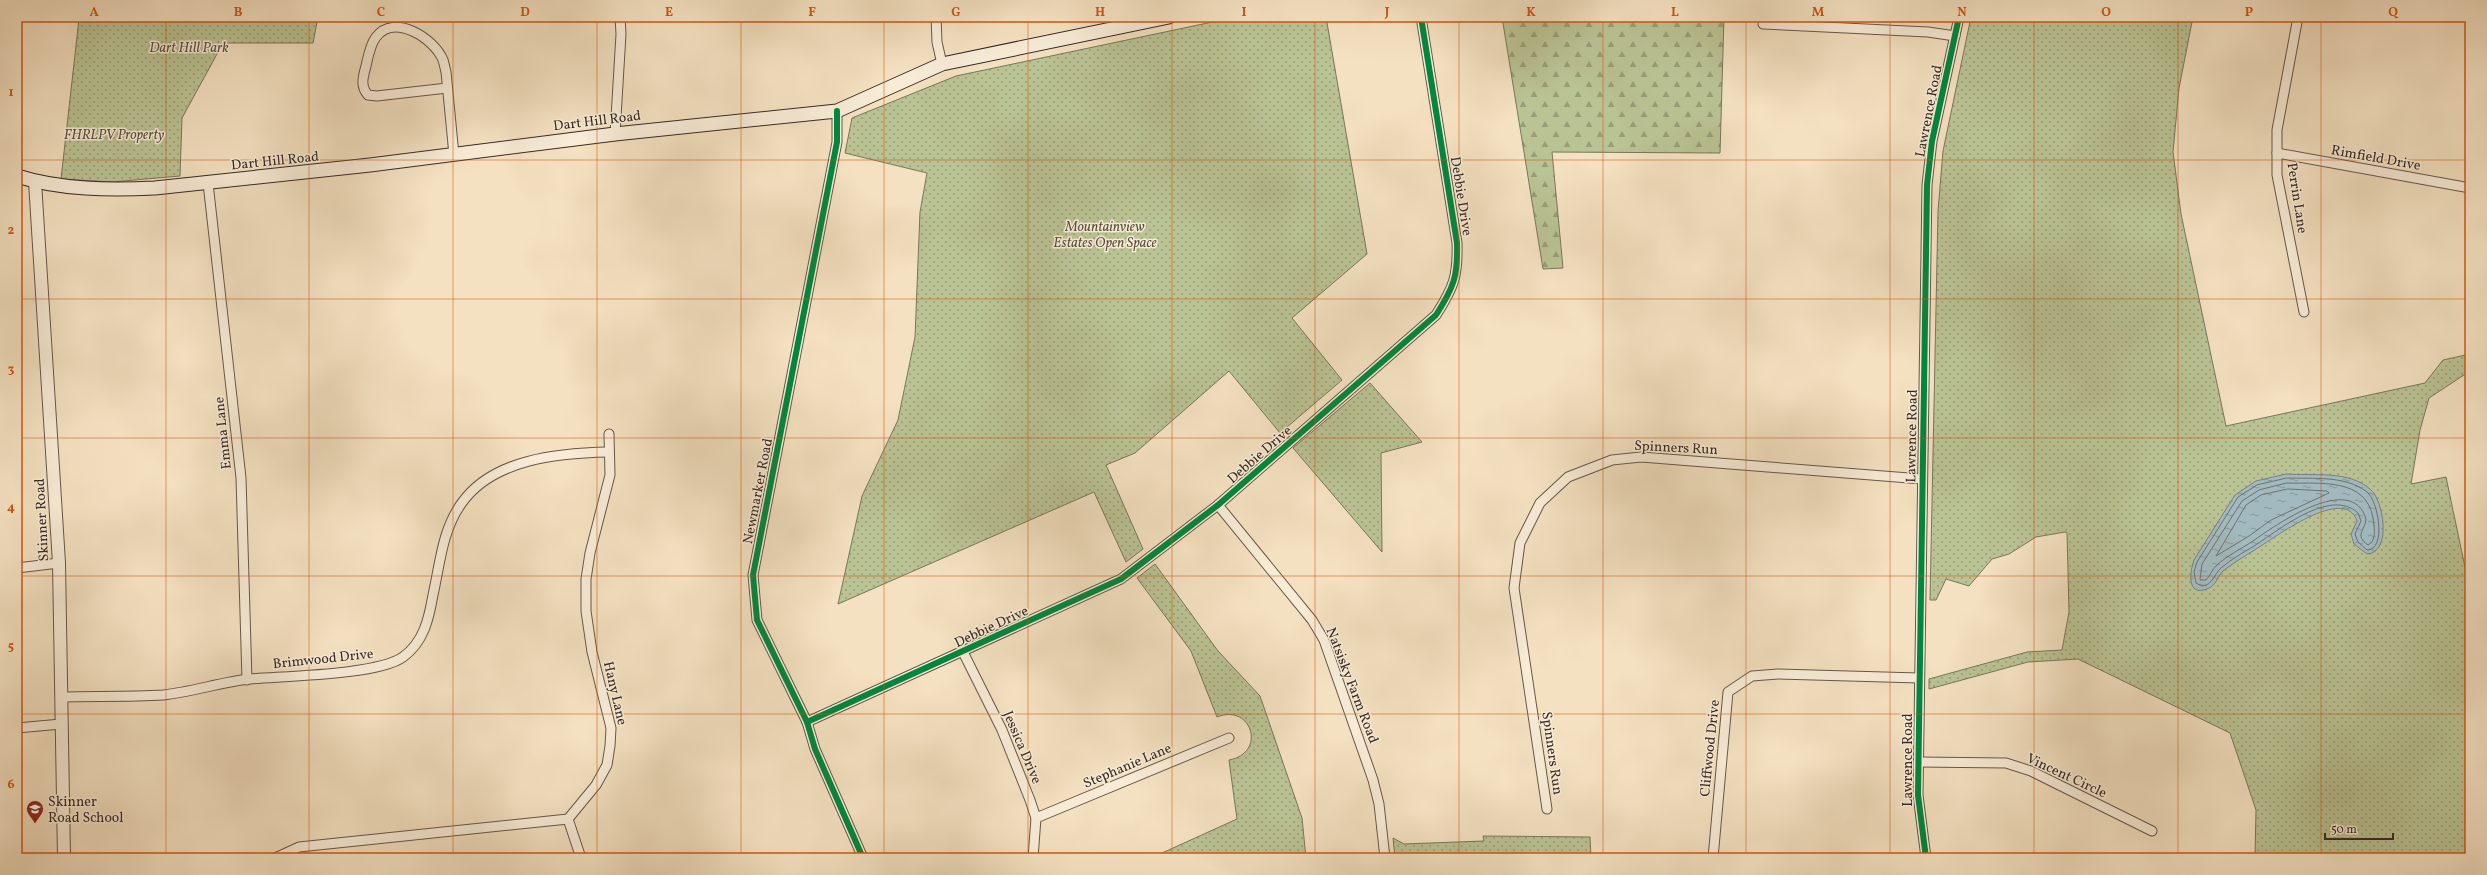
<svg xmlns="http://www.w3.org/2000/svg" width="2487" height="875" font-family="Vollkorn,serif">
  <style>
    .grass { fill: url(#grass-dots); stroke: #79765b }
    .forest { fill: url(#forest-firs); stroke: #79765b }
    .water { fill: url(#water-ripples); stroke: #788080 }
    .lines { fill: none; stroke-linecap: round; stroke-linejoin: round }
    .shore { stroke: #6d7270; stroke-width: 1 }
    .minor-casing { stroke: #67574a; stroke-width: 11 }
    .tertiary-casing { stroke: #67574a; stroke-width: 14 }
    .secondary-casing { stroke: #382922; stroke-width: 15 }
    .minor { stroke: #f8ecd7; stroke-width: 9 }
    .tertiary { stroke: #f8ecd7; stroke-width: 12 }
    .secondary { stroke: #f8ecd7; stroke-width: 13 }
    .cycleway-casing { stroke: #f8ecd7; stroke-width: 8 }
    .cycleway { stroke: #00873e; stroke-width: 6 }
    .grid { fill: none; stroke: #d6540e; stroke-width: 1; stroke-opacity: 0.55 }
    .labels { text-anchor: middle; stroke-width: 3; stroke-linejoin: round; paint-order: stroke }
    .park-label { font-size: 14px; font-style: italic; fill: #58503e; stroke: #f8ecd7 }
    .street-label { font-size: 14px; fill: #382922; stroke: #f8ecd7 }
    .poi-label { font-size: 14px; fill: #382922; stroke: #f8ecd7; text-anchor: start }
    .neatline { fill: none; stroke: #d6540e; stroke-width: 1.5 }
    .grid-label { font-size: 13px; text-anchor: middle; font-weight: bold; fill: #d6540e }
  </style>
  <defs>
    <pattern id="grass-dots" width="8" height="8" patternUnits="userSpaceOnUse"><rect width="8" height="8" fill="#bac394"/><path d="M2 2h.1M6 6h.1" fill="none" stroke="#989e78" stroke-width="1.8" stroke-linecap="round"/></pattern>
    <pattern id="forest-firs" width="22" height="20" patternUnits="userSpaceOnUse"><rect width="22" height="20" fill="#bac394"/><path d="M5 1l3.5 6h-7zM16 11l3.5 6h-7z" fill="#989e78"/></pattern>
    <pattern id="water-ripples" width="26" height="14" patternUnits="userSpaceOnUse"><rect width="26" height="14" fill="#a2babf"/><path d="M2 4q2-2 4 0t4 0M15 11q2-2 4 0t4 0" fill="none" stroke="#85979b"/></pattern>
  </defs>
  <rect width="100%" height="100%" fill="#f4e1c1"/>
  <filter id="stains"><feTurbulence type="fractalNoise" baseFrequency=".005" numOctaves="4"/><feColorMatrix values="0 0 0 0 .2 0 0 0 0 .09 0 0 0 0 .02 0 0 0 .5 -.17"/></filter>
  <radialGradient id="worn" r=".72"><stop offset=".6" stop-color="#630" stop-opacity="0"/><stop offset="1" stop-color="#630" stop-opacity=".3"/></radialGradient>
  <g class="grass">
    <polygon points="72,17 318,17 313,43 223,43 182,118 180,176 112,182 61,179 79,19"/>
    <polygon points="1236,17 1326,17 1367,254 1292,318 1342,380 1280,433 1229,371 1135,453 1106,465 1143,549 1126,562 1094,492 838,604 862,496 898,420 915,337 920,212 927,173 845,153 852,118 956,76"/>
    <polygon points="1971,17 2193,17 2179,88 2173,152 2181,214 2226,426 2425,383 2443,360 2470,354 2470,371 2429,398 2420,430 2411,484 2446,477 2470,591 2470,858 2255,858 2256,810 2230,733 2078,659 2028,662 1929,689 1929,679 2027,652 2062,650 2069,612 2067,533 2065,532 2036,537 2009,554 1992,559 1969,586 1946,579 1936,600 1930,600 1938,211 1943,151"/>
    <polygon points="1370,383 1422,442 1381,453 1382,552 1293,448"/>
    <path d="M1155 564 1218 651 1260 696 1302 818 1306 858H1151L1237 819 1229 760C1267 753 1252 703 1217 717L1191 651 1137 578Z"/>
    <polygon points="1483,836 1590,837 1591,858 1395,858 1393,838 1404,844 1484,841"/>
  </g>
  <polygon class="forest" points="1502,17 1724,17 1720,153 1552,152 1563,268 1543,269"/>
  <path class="water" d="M2286 474C2313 476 2348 470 2370 489 2384 500 2392 553 2367 554L2354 544 2351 534 2357 521C2345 484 2273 539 2256 549 2245 556 2233 563 2223 571 2217 577 2216 586 2207 589 2186 597 2190 571 2194 560L2235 495 2256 481Z"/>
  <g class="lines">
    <g class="shore">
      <path d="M2287 478C2313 479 2345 475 2367 492 2378 500 2387 550 2367 550L2358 542 2355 534 2361 521 2358 513C2330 487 2278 531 2254 546 2243 553 2231 559 2221 568 2214 574 2213 585 2202 586L2196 583 2194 572 2197 562 2238 497 2257 485Z"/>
      <path d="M2287 483C2319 484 2366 477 2373 518 2374 526 2376 535 2372 542L2368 545C2354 535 2365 531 2366 519 2352 471 2274 526 2253 541 2241 549 2228 555 2217 565 2212 569 2211 575 2206 580H2200L2202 564 2242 501 2259 490Z"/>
      <polygon points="2288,489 2327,491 2329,493 2271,520 2249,536 2216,556 2246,505 2261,495"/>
    </g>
    <defs>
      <g id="minor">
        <polyline points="936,17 937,42 942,64"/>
        <polyline points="2298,17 2277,130 2277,175 2304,312"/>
        <polyline points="1763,24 1928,32 1955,36"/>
        <path d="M447 88 377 96 368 95C360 86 363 77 366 66 368 57 370 45 376 37 394 13 434 38 443 60 444 63 445 68 446 72L454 155"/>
        <polyline points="837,111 837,142 753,575 757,620 807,722 815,749 863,858"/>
        <polyline points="615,134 621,34 620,17"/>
        <polyline points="2277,153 2470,188"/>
        <polyline points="208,183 241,478 247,680"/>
        <polyline points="1218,505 1312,620 1324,640 1373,780 1379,804 1385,858"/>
        <polyline points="17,568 59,563"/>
        <polyline points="963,652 1002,730 1030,800 1036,818 1033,858"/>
        <path d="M61 697C95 696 129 697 163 695 192 692 221 682 250 679 285 676 378 675 403 657 424 642 429 618 433 595 440 564 442 531 461 504 492 459 558 453 609 452"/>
        <path d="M807 722 1121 579 1218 505 1436 315C1454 287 1458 276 1457 243L1421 17"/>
        <polyline points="17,728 61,724"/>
        <polyline points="1919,762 2006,763 2031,771 2152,831"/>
        <polyline points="1547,809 1514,588 1520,543 1540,503 1568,477 1612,460 1641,457 1922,479"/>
        <polyline points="1036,818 1229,738"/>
        <polyline points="568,819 581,858"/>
        <polyline points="275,858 299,847 568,819 596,785 607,765 610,746 611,728 592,652 586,611 586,579 590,553 610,475 609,434"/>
        <polyline points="1713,858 1728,692 1752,676 1778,674 1919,678"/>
        <polyline points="1926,858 1918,795 1927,185 1932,141 1959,17"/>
      </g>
      <polyline id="tertiary" points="35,182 59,563 64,858"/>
      <path id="secondary" d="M17 176C61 190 110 190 155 188L370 165 615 134 837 111 942 64 1169 17"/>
    </defs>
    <use href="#minor" class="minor-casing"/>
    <use href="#tertiary" class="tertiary-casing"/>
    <use href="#secondary" class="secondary-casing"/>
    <use href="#minor" class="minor"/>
    <use href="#tertiary" class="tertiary"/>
    <use href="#secondary" class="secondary"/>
    <defs>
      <g id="cycleway">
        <polyline points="837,111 837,142 753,575 757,620 807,722 815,749 863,858"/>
        <path d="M807 722 1121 579 1218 505 1436 315C1454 287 1458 276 1457 243L1421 17"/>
        <polyline points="1926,858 1918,795 1927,185 1932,141 1959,17"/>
      </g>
    </defs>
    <use href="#cycleway" class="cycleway-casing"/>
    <use href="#cycleway" class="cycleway"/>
  </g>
  <path class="grid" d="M166 17V858M309 17V858M453 17V858M597 17V858M741 17V858M884 17V858M1028 17V858M1172 17V858M1315 17V858M1459 17V858M1603 17V858M1746 17V858M1890 17V858M2034 17V858M2178 17V858M2321 17V858M17 160H2470M17 299H2470M17 438H2470M17 576H2470M17 714H2470"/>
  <defs>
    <symbol id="school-pin" viewBox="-11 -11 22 30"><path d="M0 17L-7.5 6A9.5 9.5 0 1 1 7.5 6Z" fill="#8f2418" stroke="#f8ecd7"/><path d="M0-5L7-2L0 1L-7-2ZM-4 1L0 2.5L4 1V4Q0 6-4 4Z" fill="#fff"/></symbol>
  </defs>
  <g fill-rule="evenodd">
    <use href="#school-pin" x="25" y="799" width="20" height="27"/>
  </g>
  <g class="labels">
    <g class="park-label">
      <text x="189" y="52">Dart Hill Park</text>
      <text x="114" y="139">FHRLPV Property</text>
      <text x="1105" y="231">Mountainview<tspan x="1105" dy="16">Estates Open Space</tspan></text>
    </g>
    <g class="street-label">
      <text transform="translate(1928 111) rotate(-79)" y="5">Lawrence Road</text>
      <text transform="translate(597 120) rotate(-7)" y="5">Dart Hill Road</text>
      <text transform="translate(2376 157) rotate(10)" y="5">Rimfield Drive</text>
      <text transform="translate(275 160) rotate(-6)" y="5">Dart Hill Road</text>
      <text transform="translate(1462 196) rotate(81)" y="5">Debbie Drive</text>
      <text transform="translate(2298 198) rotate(81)" y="5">Perrin Lane</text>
      <text transform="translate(222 433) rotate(-96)" y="5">Emma Lane</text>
      <text transform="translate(1911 436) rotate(-89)" y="5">Lawrence Road</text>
      <text transform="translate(1676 447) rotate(3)" y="5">Spinners Run</text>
      <text transform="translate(1259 454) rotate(-41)" y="5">Debbie Drive</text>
      <text transform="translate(757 491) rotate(-79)" y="5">Newmarker Road</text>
      <text transform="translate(41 520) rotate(-93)" y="5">Skinner Road</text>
      <text transform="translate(991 626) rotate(-25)" y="5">Debbie Drive</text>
      <text transform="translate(323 658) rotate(-6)" y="5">Brimwood Drive</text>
      <text transform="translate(1353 685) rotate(69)" y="5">Natsisky Farm Road</text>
      <text transform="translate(616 693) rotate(77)" y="5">Hany Lane</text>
      <text transform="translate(1023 747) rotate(67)" y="5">Jessica Drive</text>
      <text transform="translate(1709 748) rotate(-84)" y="5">Cliffwood Drive</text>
      <text transform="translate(1553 753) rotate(82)" y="5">Spinners Run</text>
      <text transform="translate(1907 760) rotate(-90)" y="5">Lawrence Road</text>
      <text transform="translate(1127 765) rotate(-23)" y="5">Stephanie Lane</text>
      <text transform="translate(2067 775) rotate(25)" y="5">Vincent Circle</text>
    </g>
    <g class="poi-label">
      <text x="48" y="806">Skinner<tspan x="48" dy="16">Road School</tspan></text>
    </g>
  </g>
  <rect width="2487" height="875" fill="none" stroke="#f4e1c1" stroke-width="44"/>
  <path d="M2325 833v6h68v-6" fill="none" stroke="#382922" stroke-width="2"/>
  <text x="2331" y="833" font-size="12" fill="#382922" stroke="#f8ecd7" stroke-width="3" paint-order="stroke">50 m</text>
  <rect x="22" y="22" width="2443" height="831" class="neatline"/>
  <g class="grid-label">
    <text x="94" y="16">A</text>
    <text x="238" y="16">B</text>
    <text x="381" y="16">C</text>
    <text x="525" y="16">D</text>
    <text x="669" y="16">E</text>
    <text x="812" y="16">F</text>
    <text x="956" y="16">G</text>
    <text x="1100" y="16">H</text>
    <text x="1244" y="16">I</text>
    <text x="1387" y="16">J</text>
    <text x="1531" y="16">K</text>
    <text x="1675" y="16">L</text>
    <text x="1818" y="16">M</text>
    <text x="1962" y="16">N</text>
    <text x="2106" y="16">O</text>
    <text x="2249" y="16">P</text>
    <text x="2393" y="16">Q</text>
    <text x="11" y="96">1</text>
    <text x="11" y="234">2</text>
    <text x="11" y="373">3</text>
    <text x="11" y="511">4</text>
    <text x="11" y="650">5</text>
    <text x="11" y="788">6</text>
  </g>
  <rect width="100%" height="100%" filter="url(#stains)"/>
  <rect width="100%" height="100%" fill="url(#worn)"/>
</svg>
